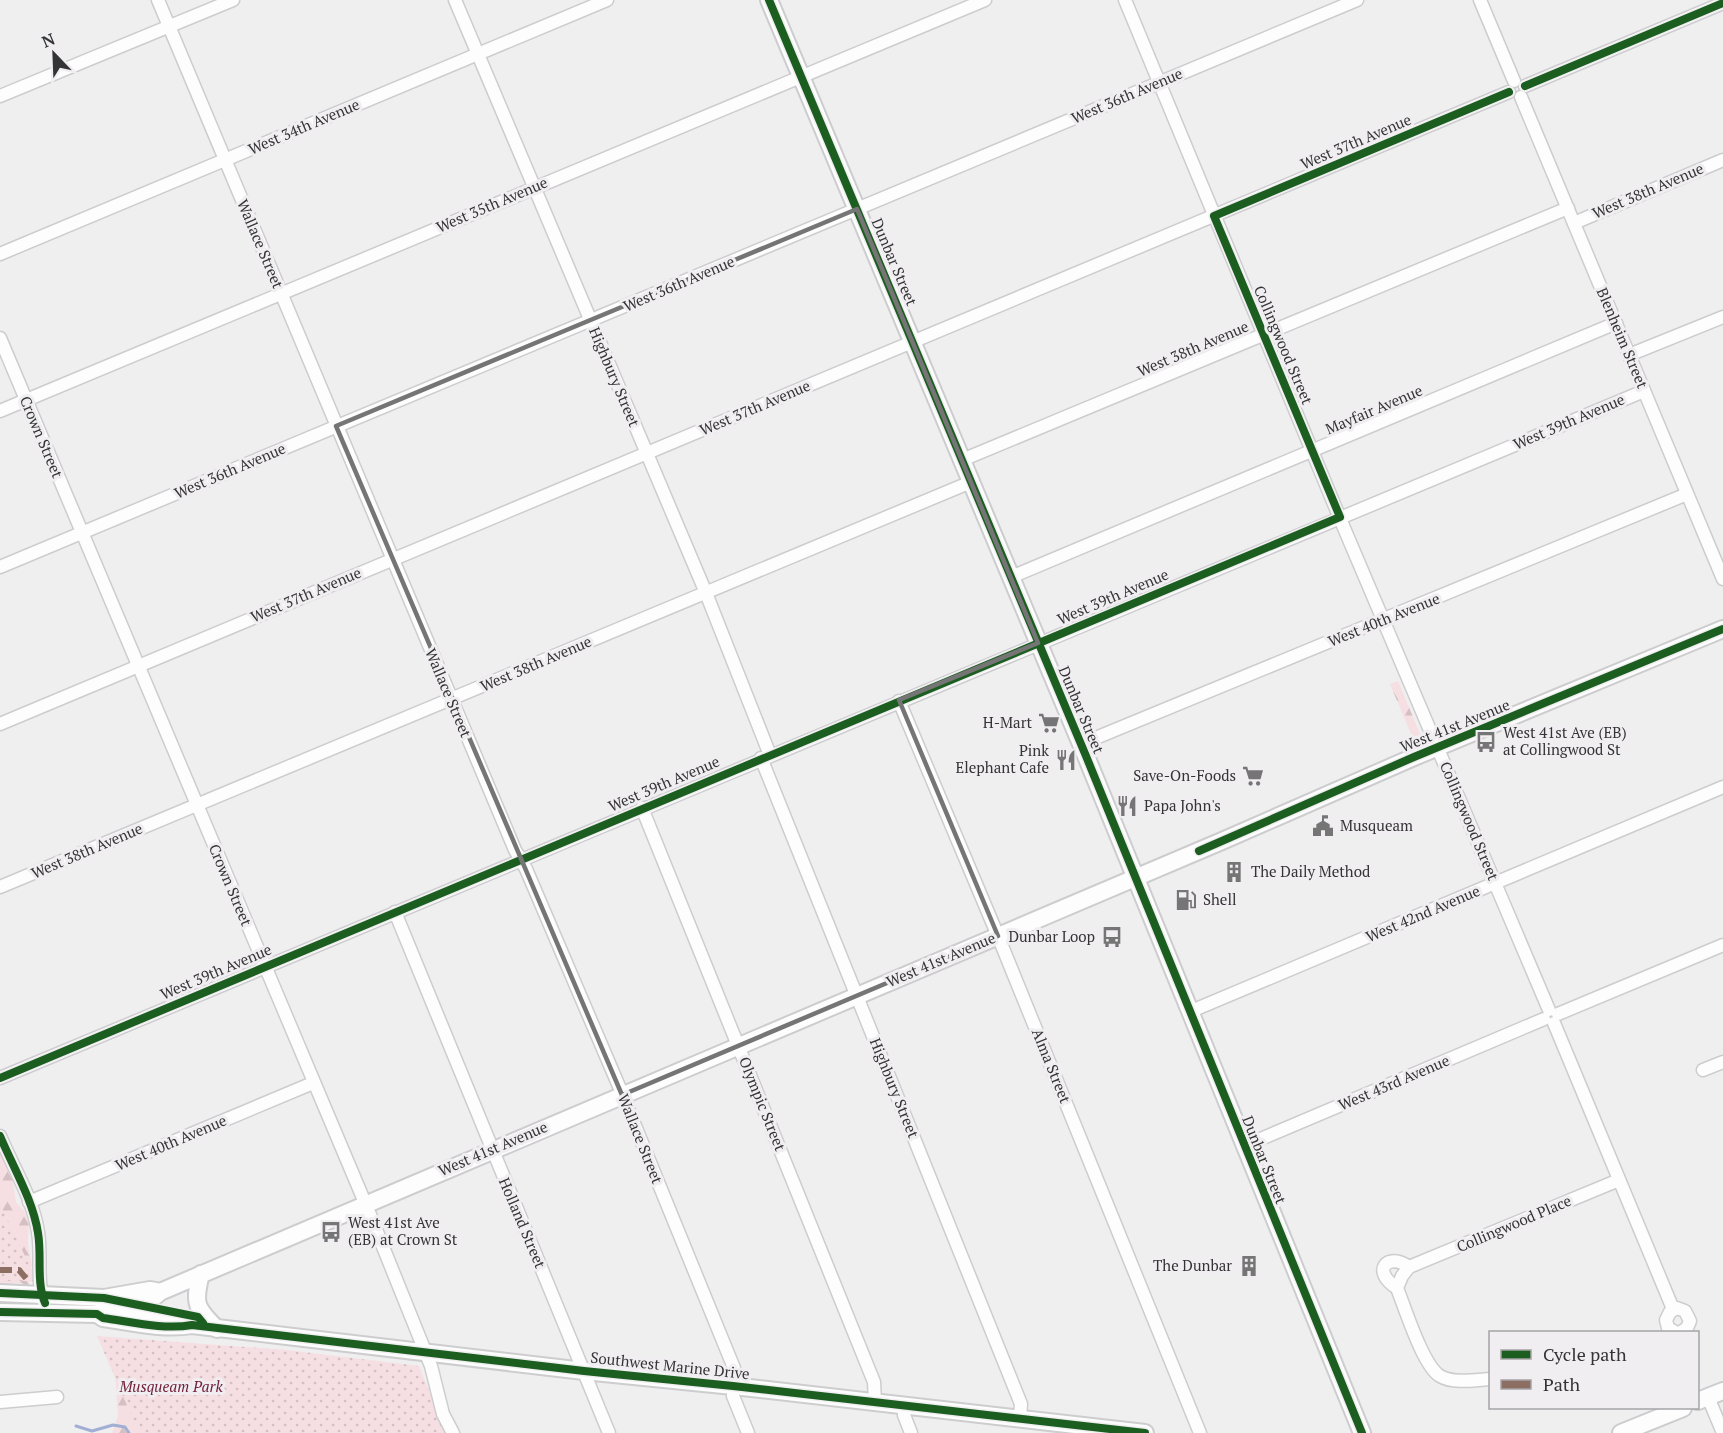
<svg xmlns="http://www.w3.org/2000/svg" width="1723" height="1433" font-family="'PT Serif',serif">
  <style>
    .forest { fill: url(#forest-firs) }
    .park { fill: url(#park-dots) }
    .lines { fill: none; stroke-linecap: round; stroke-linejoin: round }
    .stream { stroke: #a1afd5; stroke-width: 3 }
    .minor-casing { stroke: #cdccce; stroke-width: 15 }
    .major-casing { stroke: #cdccce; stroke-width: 20 }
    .minor { stroke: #fdfdfd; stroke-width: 12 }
    .major { stroke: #fdfdfd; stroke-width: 16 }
    .quiet { stroke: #8d6e63; stroke-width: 6; stroke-dasharray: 12 6; stroke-linecap: butt }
    .cycleway-casing { stroke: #f0eef1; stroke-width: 11 }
    .cycleway { stroke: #1b5e20; stroke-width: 8 }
    .marked { fill: none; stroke: #767576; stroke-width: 4.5; stroke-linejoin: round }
    .labels { text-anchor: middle; stroke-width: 6; stroke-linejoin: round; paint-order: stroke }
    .street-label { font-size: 15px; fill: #343435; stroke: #f0eef1 }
    .poi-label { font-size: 15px; fill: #343435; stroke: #f0eef1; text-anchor: start }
    .park-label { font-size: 15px; font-style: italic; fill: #71213a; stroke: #f0eef1 }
  </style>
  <defs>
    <pattern id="forest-firs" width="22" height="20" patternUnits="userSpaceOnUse" patternTransform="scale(1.5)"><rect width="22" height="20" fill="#f6dfe3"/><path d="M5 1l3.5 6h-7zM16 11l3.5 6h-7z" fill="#d4c0c3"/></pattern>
    <pattern id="park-dots" width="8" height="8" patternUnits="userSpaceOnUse" patternTransform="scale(1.5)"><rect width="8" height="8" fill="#f6dfe3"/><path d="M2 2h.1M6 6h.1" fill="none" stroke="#d4c0c3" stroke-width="1.8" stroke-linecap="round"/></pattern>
  </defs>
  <rect width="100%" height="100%" fill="#f0eff0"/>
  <g class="forest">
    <polygon points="1398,681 1421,736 1413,739 1390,684"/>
    <polygon points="0,1151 13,1181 16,1202 24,1211 29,1223 28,1244 32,1266 29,1269 32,1279 27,1287 22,1283 0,1284"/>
    <polygon points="115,1373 235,1433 112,1433 118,1416"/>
  </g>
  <g class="park">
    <polygon points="0,1204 37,1281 0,1281"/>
    <polygon points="97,1336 287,1350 419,1366 446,1433 139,1433"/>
  </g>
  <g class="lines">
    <polyline class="stream" points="76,1426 92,1431 113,1425 125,1427 129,1433"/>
    <defs>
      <g id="minor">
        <polyline points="158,0 515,850 526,869 618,1084 734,1368 733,1396 748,1433"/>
        <polyline points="455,0 706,593 770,755"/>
        <polyline points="1125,0 1344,528 1549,1010"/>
        <polyline points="1480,0 1514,81"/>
        <polyline points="1525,86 1723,3"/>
        <polyline points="0,96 233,0"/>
        <polyline points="1521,97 1723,579"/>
        <polyline points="1574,223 1723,160"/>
        <polyline points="0,254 607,0"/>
        <polyline points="0,338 371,1217 431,1366 443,1414 453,1433"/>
        <polyline points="1629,355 1723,317"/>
        <polyline points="0,411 985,0"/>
        <polyline points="962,460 1568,208"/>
        <polyline points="0,567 1357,0"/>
        <polyline points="1011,577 1616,323"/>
        <polyline points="899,701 998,936 1200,1433"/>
        <polyline points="0,724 1509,92"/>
        <polyline points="1081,744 1687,494"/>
        <polyline points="761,758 1021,1404 1020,1418"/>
        <polyline points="642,808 874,1382 875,1402"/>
        <polyline points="0,887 971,482"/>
        <polyline points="395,912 609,1433"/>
        <polyline points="1189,1012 1723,787"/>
        <polyline points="1558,1014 1723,945"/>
        <polyline points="1554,1023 1673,1309"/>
        <polyline points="1703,1070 1723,1062"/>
        <polyline points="0,1078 1644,391"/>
        <path d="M0 1136C13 1167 33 1199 38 1232 42 1255 36 1280 44 1302"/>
        <polyline points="1244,1146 1544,1019"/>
        <polyline points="29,1202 313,1083"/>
        <path d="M1397 1288C1370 1271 1388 1251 1409 1267"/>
        <polyline points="1675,1332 1668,1328 1666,1320 1670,1312 1677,1308 1685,1311 1690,1321 1687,1328 1681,1332"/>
        <path d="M1490 1379C1475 1380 1453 1384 1440 1376 1423 1366 1405 1308 1397 1288L1402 1276 1409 1267 1619 1180"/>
        <polyline points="1708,1397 1723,1433"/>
        <polyline points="0,1402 57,1397"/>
        <polyline points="903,1405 904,1415 911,1433"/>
      </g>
      <g id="major">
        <polyline points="769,0 1086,756 1362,1433"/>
        <path d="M201 1274C193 1304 196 1308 217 1329"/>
        <polyline points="0,1293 104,1298 128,1307 175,1318"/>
        <polyline points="104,1298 150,1290 156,1291"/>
        <path d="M0 1312 97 1314 103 1318C132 1322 164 1330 192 1325L584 1371 733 1386 1145 1433"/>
        <path d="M97 1314C115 1302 143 1310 160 1292L1222 841 1414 757 1723 629"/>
        <polyline points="1698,1401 1723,1391"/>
        <polyline points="1621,1433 1683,1408"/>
      </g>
    </defs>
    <use href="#minor" class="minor-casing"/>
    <use href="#major" class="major-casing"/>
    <use href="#minor" class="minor"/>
    <use href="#major" class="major"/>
    <polyline class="quiet" points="0,1270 19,1270 29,1282"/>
    <defs>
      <g id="cycleway">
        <polyline points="769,0 1086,756 1362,1433"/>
        <polyline points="1525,86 1723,3"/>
        <polyline points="1199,851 1414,757 1723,629"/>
        <polyline points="0,1078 1340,517 1214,216 1509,92"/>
        <path d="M0 1136C13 1167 33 1200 38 1233 42 1256 36 1281 45 1303"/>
        <polyline points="0,1293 104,1298 198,1317 203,1323"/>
        <path d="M0 1312 97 1314 103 1318C132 1322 164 1330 192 1325L584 1371 733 1386 1145 1433"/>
      </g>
    </defs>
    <use href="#cycleway" class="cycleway-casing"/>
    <use href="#cycleway" class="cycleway"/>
  </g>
  <path class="marked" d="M857 209 1038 643 899 700 998 936 622 1095 336 426Z"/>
  <defs>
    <symbol id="supermarket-bare" viewBox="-9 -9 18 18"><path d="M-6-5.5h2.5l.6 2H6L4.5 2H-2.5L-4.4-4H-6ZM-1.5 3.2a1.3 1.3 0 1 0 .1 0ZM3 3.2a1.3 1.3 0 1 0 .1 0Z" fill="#767576" stroke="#f0eef1" stroke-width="2.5" paint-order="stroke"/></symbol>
    <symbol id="bus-bare" viewBox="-9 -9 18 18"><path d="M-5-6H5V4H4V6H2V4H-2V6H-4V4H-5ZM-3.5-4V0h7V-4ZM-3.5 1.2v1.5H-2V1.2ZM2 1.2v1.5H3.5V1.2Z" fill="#767576" stroke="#f0eef1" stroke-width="2.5" paint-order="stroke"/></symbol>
    <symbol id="restaurant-bare" viewBox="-9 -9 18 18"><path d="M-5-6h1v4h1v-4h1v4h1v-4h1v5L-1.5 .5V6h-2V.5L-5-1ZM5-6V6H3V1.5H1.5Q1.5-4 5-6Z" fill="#767576" stroke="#f0eef1" stroke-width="2.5" paint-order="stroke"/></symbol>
    <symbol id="civic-bare" viewBox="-9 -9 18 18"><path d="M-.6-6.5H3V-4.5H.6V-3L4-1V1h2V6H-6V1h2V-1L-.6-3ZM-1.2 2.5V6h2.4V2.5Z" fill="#767576" stroke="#f0eef1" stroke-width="2.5" paint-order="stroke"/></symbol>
    <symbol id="building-bare" viewBox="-9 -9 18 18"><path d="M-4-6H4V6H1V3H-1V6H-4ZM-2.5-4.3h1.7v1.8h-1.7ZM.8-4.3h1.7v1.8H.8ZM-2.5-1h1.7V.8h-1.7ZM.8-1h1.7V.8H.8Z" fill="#767576" stroke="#f0eef1" stroke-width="2.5" paint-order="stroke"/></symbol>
    <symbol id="fuel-bare" viewBox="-9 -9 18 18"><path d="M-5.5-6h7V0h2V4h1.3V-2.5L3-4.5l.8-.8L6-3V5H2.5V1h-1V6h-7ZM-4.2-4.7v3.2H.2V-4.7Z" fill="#767576" stroke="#f0eef1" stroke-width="2.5" paint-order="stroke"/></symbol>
  </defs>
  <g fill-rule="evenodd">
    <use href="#supermarket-bare" x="1034" y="708" width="30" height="30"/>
    <use href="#bus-bare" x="1471" y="727" width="30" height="30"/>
    <use href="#restaurant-bare" x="1051" y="745" width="30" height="30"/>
    <use href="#supermarket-bare" x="1238" y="761" width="30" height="30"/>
    <use href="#restaurant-bare" x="1112" y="791" width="30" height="30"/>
    <use href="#civic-bare" x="1308" y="811" width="30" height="30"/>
    <use href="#building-bare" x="1219" y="857" width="30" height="30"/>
    <use href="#fuel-bare" x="1171" y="885" width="30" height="30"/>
    <use href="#bus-bare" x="1097" y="922" width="30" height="30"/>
    <use href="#bus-bare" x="316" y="1217" width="30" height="30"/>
    <use href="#building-bare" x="1234" y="1251" width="30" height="30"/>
  </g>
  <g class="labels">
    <g class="street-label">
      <text transform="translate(1127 96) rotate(-23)" y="5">West 36th Avenue</text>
      <text transform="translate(304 127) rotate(-23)" y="5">West 34th Avenue</text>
      <text transform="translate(1356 142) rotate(-23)" y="5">West 37th Avenue</text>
      <text transform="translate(1648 191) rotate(-23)" y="5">West 38th Avenue</text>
      <text transform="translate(492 205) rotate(-23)" y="5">West 35th Avenue</text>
      <text transform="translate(260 244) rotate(67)" y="5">Wallace Street</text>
      <text transform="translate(894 262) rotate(67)" y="5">Dunbar Street</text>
      <text transform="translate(679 284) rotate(-23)" y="5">West 36th Avenue</text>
      <text transform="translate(1622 338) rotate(67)" y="5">Blenheim Street</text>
      <text transform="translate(1283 345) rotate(67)" y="5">Collingwood Street</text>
      <text transform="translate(1193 349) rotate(-23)" y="5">West 38th Avenue</text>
      <text transform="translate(614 377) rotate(67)" y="5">Highbury Street</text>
      <text transform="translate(755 408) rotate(-23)" y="5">West 37th Avenue</text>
      <text transform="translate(1374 410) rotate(-23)" y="5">Mayfair Avenue</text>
      <text transform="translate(1569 422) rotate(-23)" y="5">West 39th Avenue</text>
      <text transform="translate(41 437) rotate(67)" y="5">Crown Street</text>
      <text transform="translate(230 471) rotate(-23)" y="5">West 36th Avenue</text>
      <text transform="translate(306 595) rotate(-23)" y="5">West 37th Avenue</text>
      <text transform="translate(1113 597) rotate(-23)" y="5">West 39th Avenue</text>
      <text transform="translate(1384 620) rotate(-22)" y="5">West 40th Avenue</text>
      <text transform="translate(536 664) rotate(-23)" y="5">West 38th Avenue</text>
      <text transform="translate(448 693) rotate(67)" y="5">Wallace Street</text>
      <text transform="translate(1081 710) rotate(67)" y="5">Dunbar Street</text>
      <text transform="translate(1455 726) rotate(-22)" y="5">West 41st Avenue</text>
      <text transform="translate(664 784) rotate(-23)" y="5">West 39th Avenue</text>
      <text transform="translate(1469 821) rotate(67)" y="5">Collingwood Street</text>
      <text transform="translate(87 851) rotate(-23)" y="5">West 38th Avenue</text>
      <text transform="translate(230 885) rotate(67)" y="5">Crown Street</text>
      <text transform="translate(1423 914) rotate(-23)" y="5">West 42nd Avenue</text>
      <text transform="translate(941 960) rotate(-23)" y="5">West 41st Avenue</text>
      <text transform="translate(216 972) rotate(-23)" y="5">West 39th Avenue</text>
      <text transform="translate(1051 1066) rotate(68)" y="5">Alma Street</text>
      <text transform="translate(1394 1083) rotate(-23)" y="5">West 43rd Avenue</text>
      <text transform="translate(894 1088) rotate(68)" y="5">Highbury Street</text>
      <text transform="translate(762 1104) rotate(68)" y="5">Olympic Street</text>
      <text transform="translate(640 1139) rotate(68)" y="5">Wallace Street</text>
      <text transform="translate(171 1143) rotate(-23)" y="5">West 40th Avenue</text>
      <text transform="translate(493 1149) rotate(-23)" y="5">West 41st Avenue</text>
      <text transform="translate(1264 1160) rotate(68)" y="5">Dunbar Street</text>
      <text transform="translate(522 1223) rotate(67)" y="5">Holland Street</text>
      <text transform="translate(1514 1224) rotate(-23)" y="5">Collingwood Place</text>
      <text transform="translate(670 1366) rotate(6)" y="5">Southwest Marine Drive</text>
    </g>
    <g class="poi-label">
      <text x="1032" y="728" text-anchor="end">H-Mart</text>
      <text x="1503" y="738">West 41st Ave (EB)<tspan x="1503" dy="17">at Collingwood St</tspan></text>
      <text x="1049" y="756" text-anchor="end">Pink<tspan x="1049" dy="17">Elephant Cafe</tspan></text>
      <text x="1236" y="781" text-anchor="end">Save-On-Foods</text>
      <text x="1144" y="811">Papa John's</text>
      <text x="1340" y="831">Musqueam</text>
      <text x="1251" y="877">The Daily Method</text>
      <text x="1203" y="905">Shell</text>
      <text x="1095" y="942" text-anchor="end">Dunbar Loop</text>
      <text x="348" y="1228">West 41st Ave<tspan x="348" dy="17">(EB) at Crown St</tspan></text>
      <text x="1232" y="1271" text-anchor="end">The Dunbar</text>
    </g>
    <g class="park-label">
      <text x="171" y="1392">Musqueam Park</text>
    </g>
  </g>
  <rect x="1489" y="1331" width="210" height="78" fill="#f0eef1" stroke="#a5a4a6" stroke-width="1.5"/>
  <rect x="1501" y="1350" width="30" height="9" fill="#1b5e20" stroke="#a5a4a6" stroke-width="1.5"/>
  <text x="1543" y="1361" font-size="18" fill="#343435">Cycle path</text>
  <rect x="1501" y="1380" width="30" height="9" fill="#8d6e63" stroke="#a5a4a6" stroke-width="1.5"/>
  <text x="1543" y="1391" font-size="18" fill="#343435">Path</text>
  <g transform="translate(54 54) rotate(337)" stroke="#f0eef1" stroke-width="4.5" paint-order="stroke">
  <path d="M0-4.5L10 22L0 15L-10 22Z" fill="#343435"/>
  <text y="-9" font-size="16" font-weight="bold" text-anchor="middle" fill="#343435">N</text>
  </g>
</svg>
